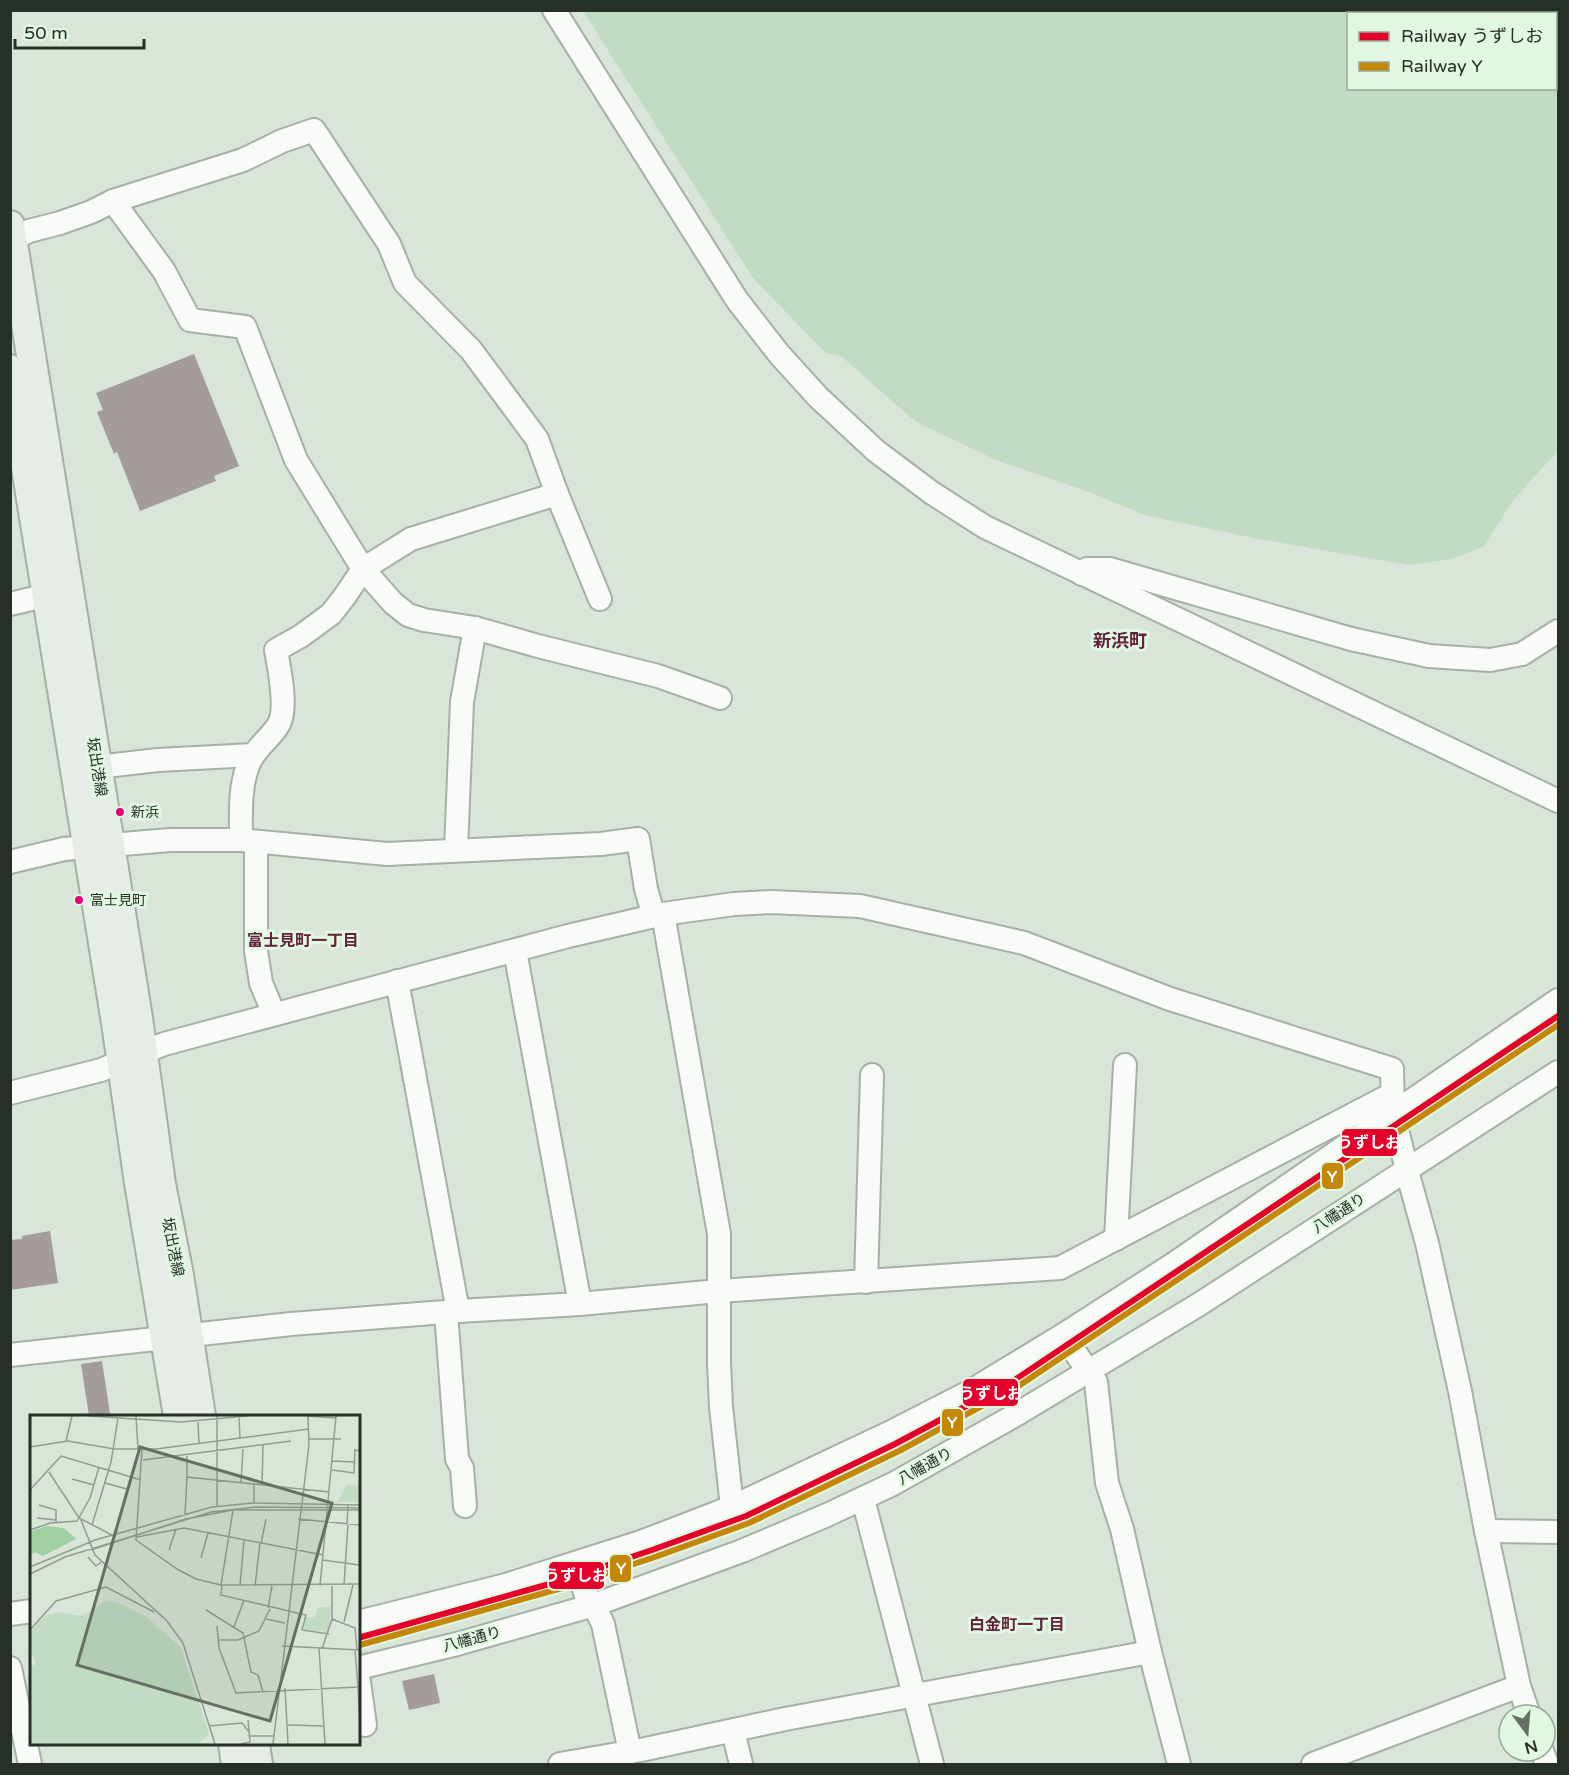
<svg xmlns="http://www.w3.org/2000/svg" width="1569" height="1775" font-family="'Varela Round','Noto Sans JP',sans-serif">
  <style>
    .green { fill: #c1dcc2; fill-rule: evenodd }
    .building { fill: #a49b9b }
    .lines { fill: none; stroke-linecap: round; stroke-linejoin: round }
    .minor-casing { stroke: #a6b0a6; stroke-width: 26 }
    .major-casing { stroke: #a2b1a3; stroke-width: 32 }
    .minor { stroke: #f9fbf9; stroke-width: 22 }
    .major { stroke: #e5ede6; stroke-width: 28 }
    .rail-1-casing { stroke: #e0f8e1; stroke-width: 10 }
    .rail-2-casing { stroke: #e0f8e1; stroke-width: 10 }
    .rail-1 { stroke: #e4002b; stroke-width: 6 }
    .rail-2 { stroke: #c3880a; stroke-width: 6 }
    .bus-dot { fill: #e5007d; stroke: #e0f8e1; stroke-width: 2 }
    .labels { text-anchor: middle; stroke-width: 6; stroke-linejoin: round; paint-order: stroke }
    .bus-label { font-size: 14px; fill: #273027; stroke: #e0f8e1; text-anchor: start }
    .street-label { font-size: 15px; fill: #273027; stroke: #e0f8e1 }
    .neighbourhood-label { font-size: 16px; font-weight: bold; fill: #63213d; stroke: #e0f8e1 }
    .quarter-label { font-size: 18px; font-weight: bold; fill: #63213d; stroke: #e0f8e1 }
    .inset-road { fill: none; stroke: #929d92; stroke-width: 1.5 }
    .view { fill: #656f65; fill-opacity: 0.15; stroke: #656f65; stroke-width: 3 }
    .inset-edge { fill: none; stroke: #273027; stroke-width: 3 }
    .line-badge { stroke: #e0f8e1; stroke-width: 2 }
    .badge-label { font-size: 16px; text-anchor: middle; font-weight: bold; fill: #fff }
  </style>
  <rect width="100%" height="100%" fill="#d9e5d9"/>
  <path class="green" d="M583 11H1558V451L1514 499 1483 547 1451 559 1409 565 1258 539 1144 515 1092 493 996 460 916 422 841 356 826 353 753 278ZM1348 14H1556V88H1348Z"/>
  <g class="building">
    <polygon points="194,354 239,466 214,476 216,481 140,511 117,452 114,454 97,412 103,410 96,393"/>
    <polygon points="50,1231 58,1283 10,1290 10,1240 22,1239 22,1236"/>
    <polygon points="102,1361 110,1414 89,1416 81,1364"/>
    <polygon points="434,1674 440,1703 409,1710 402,1681"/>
  </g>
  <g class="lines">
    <defs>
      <g id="minor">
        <polyline points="554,10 737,300 779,354 818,397 876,451 932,493 985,527 1558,801"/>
        <polyline points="113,201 164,271 190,320 245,327 296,460 363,569 393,603 408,615 424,620 475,628 538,646 658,676 720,698"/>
        <polyline points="10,240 29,231 60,223 91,212 113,201 243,160 282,141 314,130 389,244 405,283 471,350 537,439 557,494 600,599"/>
        <polyline points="1082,574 1087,569 1110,569 1351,639 1429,656 1490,660 1522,654 1558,631"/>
        <polyline points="10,604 61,592"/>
        <polyline points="97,767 158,760 253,755"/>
        <path d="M241 840C241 815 239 787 249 763 255 749 269 739 277 727 289 712 279 668 276 650L301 636 331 614 345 596 363 569 411 539 557 494"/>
        <polyline points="256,842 256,951 261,983 274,1014"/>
        <polyline points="456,850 462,702 475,628"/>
        <polyline points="10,862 64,849 170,840 241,840 387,854 601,844 638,839 646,889 654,916"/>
        <polyline points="663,914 719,1234 719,1363 721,1407 732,1507"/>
        <polyline points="515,951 580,1304"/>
        <polyline points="397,981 458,1311"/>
        <polyline points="10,1093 101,1070 164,1044 568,936 663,914 734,904 771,902 860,906 1024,943 1170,999 1392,1069 1393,1114 1410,1182 1427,1243 1460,1391 1486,1531 1519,1686 1529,1715"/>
        <polyline points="1116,1239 1125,1065"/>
        <polyline points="866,1282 872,1075"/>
        <polyline points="446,1312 457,1459 462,1468 465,1506"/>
        <polyline points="1063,1335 1096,1382 1107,1483 1122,1529 1150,1652"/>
        <polyline points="10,1355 291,1324 458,1311 580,1304 718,1291 1060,1268 1392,1094"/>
        <polyline points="863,1499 932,1764"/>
        <polyline points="1486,1531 1558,1532"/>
        <polyline points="575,1564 586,1595 594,1605 603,1624 630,1752"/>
        <polyline points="10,1614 32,1611"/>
        <polyline points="358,1622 506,1585 641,1542 732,1507 889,1433 969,1392 1063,1335 1172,1265 1558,1000"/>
        <polyline points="10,1668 30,1764"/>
        <polyline points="358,1668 457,1644 594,1605 742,1551 827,1515 893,1484 1012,1417 1198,1305 1558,1072"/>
        <polyline points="358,1675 365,1725"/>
        <polyline points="733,1731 741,1764"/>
        <polyline points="1542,1751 1547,1764"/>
        <polyline points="560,1764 641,1750 785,1719 1150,1652 1179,1764"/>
        <polyline points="1313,1764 1519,1686"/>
      </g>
      <g id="major">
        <polyline points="10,225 138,1018 161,1184 179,1275 201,1416"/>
        <polyline points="10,369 116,1023 139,1183 178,1416"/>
        <polyline points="233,1744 236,1764"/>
        <polyline points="255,1744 258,1764"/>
      </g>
    </defs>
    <use href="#minor" class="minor-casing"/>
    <use href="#major" class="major-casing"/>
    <use href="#minor" class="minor"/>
    <use href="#major" class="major"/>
    <defs>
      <polyline id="rail-1" points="358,1638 560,1581 652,1550 746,1516 895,1444 1013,1381 1558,1016"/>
      <polyline id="rail-2" points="360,1645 562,1588 655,1557 749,1523 899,1451 1017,1387 1558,1025"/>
    </defs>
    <use href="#rail-1" class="rail-1-casing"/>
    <use href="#rail-2" class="rail-2-casing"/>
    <use href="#rail-1" class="rail-1"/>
    <use href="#rail-2" class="rail-2"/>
  </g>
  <g class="bus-dot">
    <circle cx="120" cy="812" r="5"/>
    <circle cx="79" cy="900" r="5"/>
  </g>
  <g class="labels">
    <g class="bus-label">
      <text x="131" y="817">新浜</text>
      <text x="90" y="905">富士見町</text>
    </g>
    <g class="street-label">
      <text transform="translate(97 767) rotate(81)" y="5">坂出港線</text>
      <text transform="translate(1339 1213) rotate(-33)" y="5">八幡通り</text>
      <text transform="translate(173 1247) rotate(79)" y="5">坂出港線</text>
      <text transform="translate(925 1466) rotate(-29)" y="5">八幡通り</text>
      <text transform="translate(472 1639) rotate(-15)" y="5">八幡通り</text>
    </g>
    <g class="neighbourhood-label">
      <text x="303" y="946">富士見町一丁目</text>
      <text x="1017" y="1630">白金町一丁目</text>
    </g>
    <g class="quarter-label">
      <text x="1120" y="647">新浜町</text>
    </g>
  </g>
  <g transform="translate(30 1415)">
    <rect width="330" height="330" fill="#d9e5d9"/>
    <path d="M316 70 330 71V87H308ZM77 186 87 187 117 202 151 233 179 319 168 329H0V253L6 248 0 234V217L15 201 28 197 52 201ZM288 192H302L298 217 273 214 276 202H285Z" fill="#c1dcc2"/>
    <path d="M16 111 34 113 46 124 13 141 5 137 0 140V117Z" fill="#a0d0a2"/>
    <path class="inset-road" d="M59 1 151 7 217 1M106 1 108 34M278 1 306 3M209 3 210 23M168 7 169 29M279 24H311M36 26 42 1M0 32 38 26 84 34H126L279 14M112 34 106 125 147 154 166 164 191 170 330 169M157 41V62L299 77M113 45 261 26M302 46 325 47M302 55 324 58 325 35 330 36M19 57 49 103 82 120M42 64 64 70M211 67 213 34M75 68 97 74M232 69 233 30M0 75 31 41 111 65M224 88V68M9 90 26 95V108M187 91V1M155 100 157 62M7 103 26 105M268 104 330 110M51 105 65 140 137 206 153 228 185 329M317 109 318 90M62 110 81 47 88 3M0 115 20 108 47 106 60 83 69 52M107 122 154 113 293 140M231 129 236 104M61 135 156 104 203 95H330M139 135 146 114M58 142 66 151 71 147M171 143 178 118M292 145 330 150M0 152 65 125 182 92 223 88 330 90M0 159 35 142 181 97 227 92 330 93M191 170 203 95M192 170 191 180 276 200 272 215 299 219M314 170 318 109M210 171 214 125M225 171 230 128M290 171 306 1M238 193 242 171M176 195 213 218 221 257 228 260 233 277M236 204 255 208M302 204 325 213 327 235M314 207 323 170M187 211 189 233 206 278 328 272 325 235M204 212 214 185M0 215 26 186 76 172 124 197M189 225H208L229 216 240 194M252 231 330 235M289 233 295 329M292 234 302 204V171M328 272 330 311M255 273 258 329M258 310 293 311M179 311 212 308 220 318M220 321H244M211 329 220 327 218 305M243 329 279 30 278 1"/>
    <path class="view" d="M110 32 302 88 240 306 47 250Z"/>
    <rect width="330" height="330" class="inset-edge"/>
  </g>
  <g class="line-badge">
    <rect x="1341" y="1128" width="57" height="29" rx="6" fill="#e4002b"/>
    <rect x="1321" y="1162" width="23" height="28" rx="6" fill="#c3880a"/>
    <rect x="962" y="1378" width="57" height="29" rx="6" fill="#e4002b"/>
    <rect x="941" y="1408" width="23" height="29" rx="6" fill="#c3880a"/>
    <rect x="609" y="1554" width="23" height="29" rx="6" fill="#c3880a"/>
    <rect x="548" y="1561" width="57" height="29" rx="6" fill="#e4002b"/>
  </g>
  <g class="badge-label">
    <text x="1369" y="1148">うずしお</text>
    <text x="1332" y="1182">Y</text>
    <text x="991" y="1399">うずしお</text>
    <text x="952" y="1428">Y</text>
    <text x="621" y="1574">Y</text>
    <text x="576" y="1581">うずしお</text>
  </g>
  <rect width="1569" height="1775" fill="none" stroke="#273027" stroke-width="24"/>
  <rect x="1347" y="12" width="210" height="78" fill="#e0f8e1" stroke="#96a897" stroke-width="1.5"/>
  <rect x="1359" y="32" width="30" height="9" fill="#e4002b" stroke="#96a897" stroke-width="1.5"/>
  <text x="1401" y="42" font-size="18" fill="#273027">Railway うずしお</text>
  <rect x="1359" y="62" width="30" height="9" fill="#c3880a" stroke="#96a897" stroke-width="1.5"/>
  <text x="1401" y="72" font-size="18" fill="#273027">Railway Y</text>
  <g transform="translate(1527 1733) rotate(164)"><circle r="28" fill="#e0f8e1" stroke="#96a897" stroke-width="1.5"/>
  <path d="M0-4.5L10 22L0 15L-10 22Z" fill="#656f65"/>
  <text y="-9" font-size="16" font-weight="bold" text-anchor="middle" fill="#273027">N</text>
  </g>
  <path d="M15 39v9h129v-9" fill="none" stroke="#273027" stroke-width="3"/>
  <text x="24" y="39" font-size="18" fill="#273027" stroke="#e0f8e1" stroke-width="4.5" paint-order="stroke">50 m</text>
</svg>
